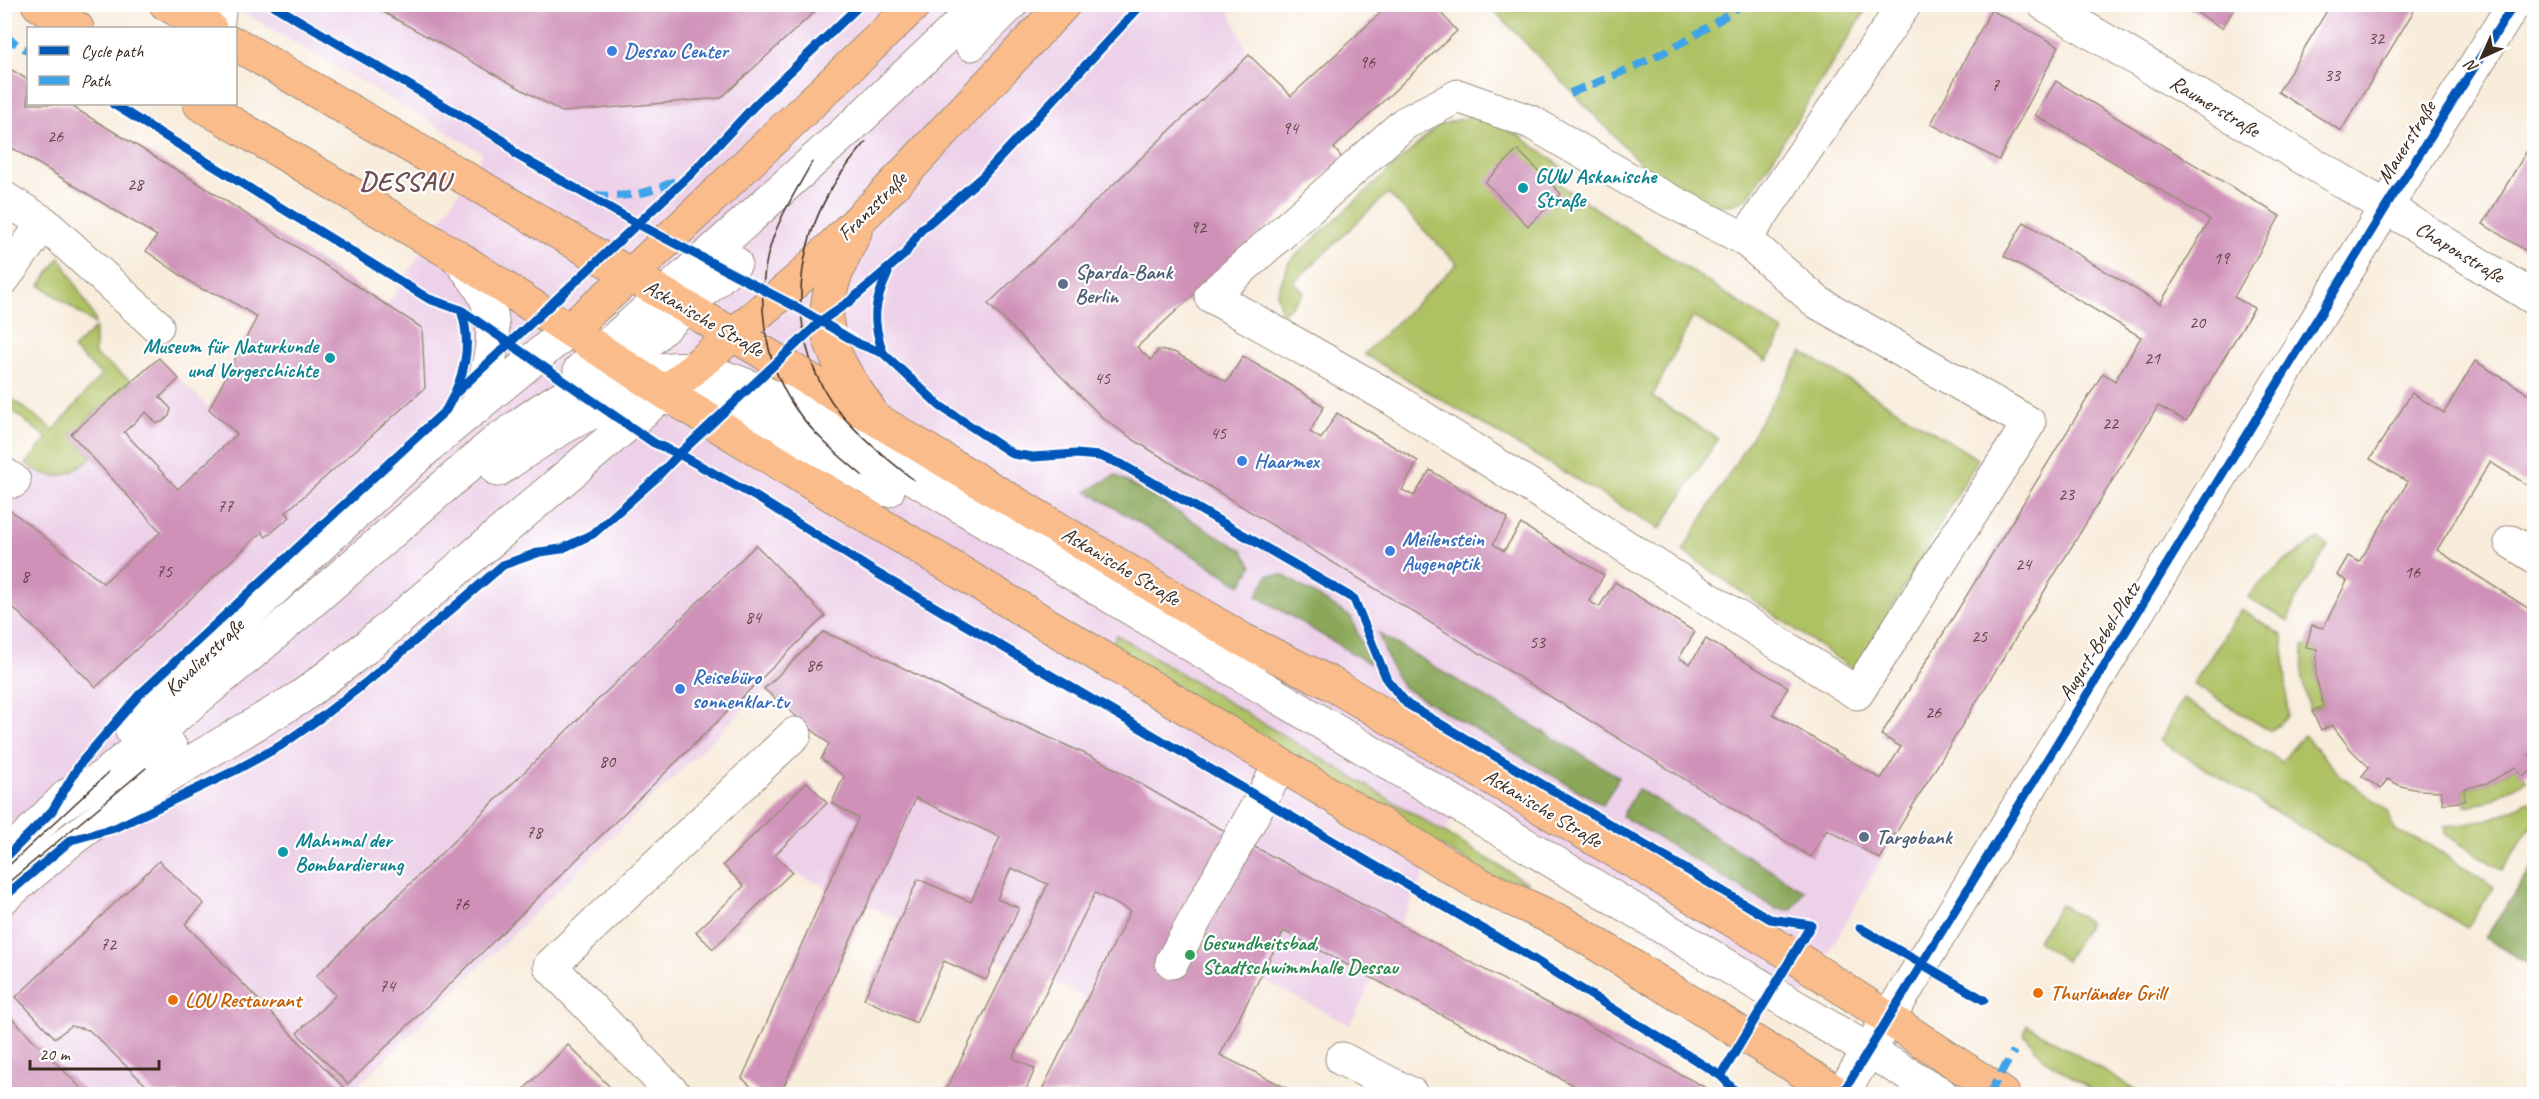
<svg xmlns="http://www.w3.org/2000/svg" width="2539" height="1099" font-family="Caveat,sans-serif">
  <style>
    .built { fill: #edd1e9 }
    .green { fill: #aec164; stroke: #747641; stroke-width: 1.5 }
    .forest { fill: #8aa75a; stroke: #62683c; stroke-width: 1.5 }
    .building { fill: #cf91b8 }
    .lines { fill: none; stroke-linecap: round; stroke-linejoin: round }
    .minor-casing { stroke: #9a8b7c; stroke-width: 35 }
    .major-casing { stroke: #9a8b7c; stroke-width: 35 }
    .minor { stroke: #fff; stroke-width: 33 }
    .major { stroke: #fabc8b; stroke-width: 33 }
    .tram { stroke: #3b2a1e; stroke-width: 1.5 }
    .quiet { stroke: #3fa3ea; stroke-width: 8; stroke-dasharray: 15 8; stroke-linecap: butt }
    .cycleway-casing { stroke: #fff; stroke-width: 13 }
    .cycleway { stroke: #0057b8; stroke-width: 9 }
    .shop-dot { fill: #3f7fe0; stroke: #fff; stroke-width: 2 }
    .culture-dot { fill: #0f9aa8; stroke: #fff; stroke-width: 2 }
    .service-dot { fill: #5c6f8a; stroke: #fff; stroke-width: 2 }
    .leisure-dot { fill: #2e9e5b; stroke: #fff; stroke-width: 2 }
    .food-dot { fill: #e8710a; stroke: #fff; stroke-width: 2 }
    .labels { text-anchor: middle; stroke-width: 4.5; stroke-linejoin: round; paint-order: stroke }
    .number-label { font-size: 18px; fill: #604444 }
    .shop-label { font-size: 21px; font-weight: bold; fill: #366cbe; stroke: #fff; text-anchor: start }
    .street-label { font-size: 21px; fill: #3b2a1e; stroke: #fff }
    .culture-label { font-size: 21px; font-weight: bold; fill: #0d838f; stroke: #fff; text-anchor: start }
    .service-label { font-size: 21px; font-weight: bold; fill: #4e5e75; stroke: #fff; text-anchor: start }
    .leisure-label { font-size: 21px; font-weight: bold; fill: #27864d; stroke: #fff; text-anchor: start }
    .food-label { font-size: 21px; font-weight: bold; fill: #c56008; stroke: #fff; text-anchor: start }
    .district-label { font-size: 27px; font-weight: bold; letter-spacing: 1.5px; fill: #6f4e54; stroke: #fff }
  </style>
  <rect width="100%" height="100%" fill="#fff"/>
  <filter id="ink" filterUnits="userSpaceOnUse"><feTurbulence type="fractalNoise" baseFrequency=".0167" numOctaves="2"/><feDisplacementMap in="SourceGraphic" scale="12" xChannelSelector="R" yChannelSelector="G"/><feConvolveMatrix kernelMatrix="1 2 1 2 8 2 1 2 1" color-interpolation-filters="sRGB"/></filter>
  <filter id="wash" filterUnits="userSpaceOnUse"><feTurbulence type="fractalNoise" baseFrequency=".008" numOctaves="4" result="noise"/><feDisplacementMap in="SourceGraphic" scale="24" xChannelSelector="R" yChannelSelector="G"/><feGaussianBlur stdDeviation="1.35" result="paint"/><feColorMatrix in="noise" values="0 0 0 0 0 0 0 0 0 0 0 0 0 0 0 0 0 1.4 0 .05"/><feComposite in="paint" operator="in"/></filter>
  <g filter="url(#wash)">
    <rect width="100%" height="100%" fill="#f8ecdb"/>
    <polygon class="built" points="230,5 1227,5 1249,55 1336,145 1334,148 1342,158 1137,348 1150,360 1158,350 1174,352 1227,382 1915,801 1791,1018 1454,814 1350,1025 1130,911 1087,999 1051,981 900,920 792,872 775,855 827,803 832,803 844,776 821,759 828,743 764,689 349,1094 5,1094 5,489 159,358 209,408 257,317 304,251 387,306 483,153"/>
    <g class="green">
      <polygon points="1489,5 1869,5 1749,196 1735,204 1712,206 1665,189"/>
      <polygon points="1476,115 1520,136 1568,172 1560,185 1784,332 1767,361 1693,317 1652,397 1718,439 1660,529 1364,354 1457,264 1388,193 1294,282 1304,293 1282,315 1277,294 1289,262 1439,125"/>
      <polygon points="60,257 95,319 95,324 40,285"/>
      <path d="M95 328V355L132 381 71 434 92 457C67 477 55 484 26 464L47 438 5 405 4 393 54 430 101 375 73 349Z"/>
      <polygon points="1802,352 1978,459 1855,671 1683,551"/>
      <path d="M2319 539 2328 546 2296 599 2288 621 2248 597C2268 572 2292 556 2319 539Z"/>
      <polygon points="2241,609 2283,636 2288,716 2270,731 2193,684"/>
      <polygon points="1117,635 1528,883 1493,877 1108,649"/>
      <polygon points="2303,646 2317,649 2316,677 2323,706 2310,711 2302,679"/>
      <polygon points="2183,698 2281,762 2304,735 2339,774 2388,811 2394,830 2430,845 2494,887 2467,928 2160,741"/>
      <polygon points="2515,767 2527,780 2487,802 2465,806 2464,789 2490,782"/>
      <path d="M2528 801 2534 807V822L2502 870 2446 835 2445 826C2479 823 2499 819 2528 801Z"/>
      <polygon points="2060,904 2089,922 2066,961 2037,941"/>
      <polygon points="2027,1025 2136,1090 2133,1094 2099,1094 2044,1059 2024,1034"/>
    </g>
    <g class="forest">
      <polygon points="1115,475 1242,550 1252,566 1241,585 1087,491"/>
      <polygon points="1268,575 1283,575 1351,617 1370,664 1257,596"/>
      <polygon points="1378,633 1619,777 1603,805 1404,688 1394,674"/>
      <polygon points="1638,789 1804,891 1792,910 1776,909 1622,816"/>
      <polygon points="2534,865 2534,968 2485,938"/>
    </g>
    <g id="blocks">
      <g class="building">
        <polygon points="369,4 823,4 721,98 562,112"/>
        <polygon points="1390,4 1433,4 1457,31 1334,148 1342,158 1137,347 1151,360 1158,350 1174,352 1227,382 1243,356 1324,406 1310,432 1321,439 1337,413 1418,461 1402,490 1414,496 1430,470 1508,518 1493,544 1504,551 1521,524 1604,575 1589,601 1599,607 1615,582 1695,632 1679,658 1690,664 1706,639 1788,687 1773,714 1881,779 1901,747 1881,735 2103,373 2115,381 2141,337 2004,256 2024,222 2160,304 2210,220 2035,115 2056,81 2280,216 2234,297 2254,308 2186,421 2158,406 1880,859 1827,829 1811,857 1134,440 1103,418 988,304 1249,55 1291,96"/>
        <polygon points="2183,4 2237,4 2222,28"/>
        <polygon points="2331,4 2418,4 2341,131 2278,92"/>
        <polygon points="1991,10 2059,46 1999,160 1931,124"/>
        <polygon points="4,65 28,80 28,104 68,104 195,181 422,328 425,388 286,512 290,517 266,537 262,532 96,687 4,599 4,505 103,583 161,532 71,434 159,358 179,379 160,397 171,409 169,416 162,422 156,423 146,412 124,432 178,489 237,434 209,409 257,317 223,296 201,289 146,251 157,236 4,143"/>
        <polygon points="2534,139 2534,256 2483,224"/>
        <polygon points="1518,150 1561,194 1528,226 1485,182"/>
        <polygon points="2475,361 2534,397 2534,489 2490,462 2437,550 2534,612 2534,749 2529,755 2534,760 2534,768 2523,777 2515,767 2490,782 2464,789 2465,801 2443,804 2441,791 2418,790 2401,786 2387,779 2381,789 2362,776 2369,767 2352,751 2332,725 2321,730 2312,711 2323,706 2316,677 2317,649 2306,647 2312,625 2323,628 2347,581 2337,575 2348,556 2359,562 2408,482 2370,459 2412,393 2444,413"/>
        <polygon points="756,545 825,616 348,1084 297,1033 336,995 316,976"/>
        <polygon points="823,632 874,653 962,698 1103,762 1180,807 1710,1090 1708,1094 1590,1094 1284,931 1220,1055 1299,1094 1040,1094 1130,911 1095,893 1013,1058 1035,1069 1024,1094 944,1094 1048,884 1011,868 997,899 1019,908 986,980 944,961 916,1023 864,999 918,879 971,902 1000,837 916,798 780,1094 759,1094 742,1078 858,818 832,803 844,776 821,759 829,744 764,689"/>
        <polygon points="807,782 827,803 775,855 792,872 713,949 696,932 744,886 723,865"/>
        <polygon points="159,861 204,904 185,924 345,1089 340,1094 155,1094 89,1030 71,1026 55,1038 16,997"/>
        <polygon points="4,1010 47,1054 87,1094 4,1094"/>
        <polygon points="568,1045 617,1094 520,1093"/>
      </g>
    </g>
  </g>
  <g filter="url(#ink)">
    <use href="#blocks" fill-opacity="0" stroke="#9a8b7c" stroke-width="1.5"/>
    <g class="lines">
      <defs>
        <g id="minor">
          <polyline points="2044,4 2386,207 2534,298"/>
          <polyline points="217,28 220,4"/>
          <polyline points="971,44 1011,4"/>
          <polyline points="4,198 44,223 157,326"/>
          <polyline points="1745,239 1817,302 2029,423 1857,693 1393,399 1211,296 1405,123 1458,96 1531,122 1630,180 1745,239 1905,4"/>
          <path d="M458 258C469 272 481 285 487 301 501 334 486 375 477 407"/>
          <polyline points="4,278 44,223"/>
          <polyline points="580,370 853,125 981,4"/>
          <polyline points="609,377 735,263"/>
          <path d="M483 453C521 423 562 391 609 377 625 372 643 371 659 370 671 369 684 367 696 370 731 377 763 392 795 407L1941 1094"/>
          <path d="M498 470C527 450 571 419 604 408 706 373 804 440 888 490"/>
          <polyline points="4,474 14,481"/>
          <polyline points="2511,542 2534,556"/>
          <polyline points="132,731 190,668 324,542 432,443 570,329"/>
          <polyline points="115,807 146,768 171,748"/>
          <polyline points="52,811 108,773 258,648 500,438"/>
          <polyline points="4,859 68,795"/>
          <polyline points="4,897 71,840 115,807 301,697 365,648 660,397"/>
          <polyline points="1172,962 1280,765"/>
          <polyline points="1342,1059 1411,1094"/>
          <polyline points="674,1094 550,966 795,734"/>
          <polyline points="1842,1094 2386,207 2514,4"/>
        </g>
        <g id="major">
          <polyline points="38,4 77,28"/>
          <polyline points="166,4 210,28"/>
          <polyline points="236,44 824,388 1243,640 1330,683 1792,955 2003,1094"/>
          <polyline points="200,104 456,256 675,399 810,482 1481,885 1561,922 1839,1094"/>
          <path d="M855 232C814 313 817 336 869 409"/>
          <polyline points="570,329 631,275 915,4"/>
          <polyline points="666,392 801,277 881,198 1064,4"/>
        </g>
      </defs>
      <use href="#minor" class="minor-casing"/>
      <use href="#major" class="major-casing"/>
      <use href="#minor" class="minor"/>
      <use href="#major" class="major"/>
      <g class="tram">
        <path d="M866 142C855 156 842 170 833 186 791 256 787 347 840 413 862 439 888 460 914 480"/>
        <path d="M812 162C798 188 780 215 771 244 754 297 764 362 795 408 813 434 839 456 863 476"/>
        <polyline points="4,870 108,773"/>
        <polyline points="4,886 146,768"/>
      </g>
      <g class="quiet">
        <polyline points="4,36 28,51"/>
        <path d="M1570 93C1631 70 1689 43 1742 4"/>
        <path d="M593 195C629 197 643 196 677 180"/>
        <polyline points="1989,1094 2014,1051"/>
      </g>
      <defs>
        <g id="cycleway">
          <polyline points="271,4 504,141 517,155 636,223 800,309 859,344 883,353 940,406 1013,454 1033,457 1076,454 1099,456 1121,464 1354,599 1387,680 1407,704 1770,919 1811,925 1721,1076"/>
          <polyline points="113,104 429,299 461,310 654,443 679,454 758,498 875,572 1517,949 1721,1076 1738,1094"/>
          <path d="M883 353C872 320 873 305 888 273"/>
          <polyline points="457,392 692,173 755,105 861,4"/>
          <path d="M4 859 52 811 80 764 140 694 446 410C464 378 473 346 461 310"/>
          <polyline points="4,897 71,840 115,828 236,770 280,746 320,718 369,680 503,565 540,552 561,549 593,534 655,479 679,454 821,321 850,301 905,254 920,231 982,177 1142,4"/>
          <polyline points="1860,928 1984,1000"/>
          <polyline points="1842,1094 2386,207 2514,4"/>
        </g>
      </defs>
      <use href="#cycleway" class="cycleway-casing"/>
      <use href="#cycleway" class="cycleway"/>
    </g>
  </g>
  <g class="shop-dot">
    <circle cx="612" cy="51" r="6"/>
    <circle cx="1242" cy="461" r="6"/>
    <circle cx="1390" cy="551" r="6"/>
    <circle cx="680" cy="689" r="6"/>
  </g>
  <g class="culture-dot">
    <circle cx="1523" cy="188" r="6"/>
    <circle cx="330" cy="358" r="6"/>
    <circle cx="283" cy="852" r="6"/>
  </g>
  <g class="service-dot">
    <circle cx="1063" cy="284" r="6"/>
    <circle cx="1864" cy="837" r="6"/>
  </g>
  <circle class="leisure-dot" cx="1190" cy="955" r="6"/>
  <g class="food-dot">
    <circle cx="2038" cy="993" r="6"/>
    <circle cx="173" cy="1000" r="6"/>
  </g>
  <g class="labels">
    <g class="number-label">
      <text x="2376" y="44">32</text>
      <text x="1367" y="68">96</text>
      <text x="2332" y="81">33</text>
      <text x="1995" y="91">7</text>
      <text x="1290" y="134">94</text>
      <text x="55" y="142">26</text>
      <text x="135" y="190">28</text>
      <text x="1198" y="233">92</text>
      <text x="2221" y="264">19</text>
      <text x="2197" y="328">20</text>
      <text x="2152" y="364">21</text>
      <text x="1102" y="384">45</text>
      <text x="2110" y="429">22</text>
      <text x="1218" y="439">45</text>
      <text x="2066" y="500">23</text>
      <text x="225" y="512">77</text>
      <text x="2023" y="570">24</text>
      <text x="164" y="577">75</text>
      <text x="2412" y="578">16</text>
      <text x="25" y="582">8</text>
      <text x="753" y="623">84</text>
      <text x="1979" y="642">25</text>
      <text x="1537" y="648">53</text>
      <text x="814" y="671">86</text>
      <text x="1933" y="718">26</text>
      <text x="607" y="767">80</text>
      <text x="534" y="838">78</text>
      <text x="461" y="910">76</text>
      <text x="108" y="950">72</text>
      <text x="387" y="992">74</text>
    </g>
    <g class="shop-label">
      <text x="624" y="58">Dessau Center</text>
      <text x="1254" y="468">Haarmex</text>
      <text x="1402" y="546">Meilenstein<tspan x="1402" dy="24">Augenoptik</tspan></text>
      <text x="692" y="684">Reisebüro<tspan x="692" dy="24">sonnenklar.tv</tspan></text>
    </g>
    <g class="street-label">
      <text transform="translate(2215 106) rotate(31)" y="7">Raumerstraße</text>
      <text transform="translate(2406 142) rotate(-58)" y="7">Mauerstraße</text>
      <text transform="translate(872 206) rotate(-45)" y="7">Franzstraße</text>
      <text transform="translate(2460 252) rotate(31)" y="7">Chaponstraße</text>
      <text transform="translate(704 318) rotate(30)" y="7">Askanische Straße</text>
      <text transform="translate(1121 566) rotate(31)" y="7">Askanische Straße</text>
      <text transform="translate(2099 641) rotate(-58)" y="7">August-Bebel-Platz</text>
      <text transform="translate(204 657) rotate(-44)" y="7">Kavalierstraße</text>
      <text transform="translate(1543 808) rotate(31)" y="7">Askanische Straße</text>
    </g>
    <g class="culture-label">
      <text x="1535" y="183">GUW Askanische<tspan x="1535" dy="24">Straße</tspan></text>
      <text x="318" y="353" text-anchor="end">Museum für Naturkunde<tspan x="318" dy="24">und Vorgeschichte</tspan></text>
      <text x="295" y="847">Mahnmal der<tspan x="295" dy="24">Bombardierung</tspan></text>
    </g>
    <g class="service-label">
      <text x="1075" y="279">Sparda-Bank<tspan x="1075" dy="24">Berlin</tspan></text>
      <text x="1876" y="844">Targobank</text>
    </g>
    <g class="leisure-label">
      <text x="1202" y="950">Gesundheitsbad,<tspan x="1202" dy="24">Stadtschwimmhalle Dessau</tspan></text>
    </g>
    <g class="food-label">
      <text x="2050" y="1000">Thurländer Grill</text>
      <text x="185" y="1007">LOU Restaurant</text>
    </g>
    <g class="district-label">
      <text x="405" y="190">DESSAU</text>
    </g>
  </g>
  <rect width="2539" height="1099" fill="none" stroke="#fff" stroke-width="24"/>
  <rect x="27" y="27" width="210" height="78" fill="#ffffff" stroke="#b1aaa5" stroke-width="1.5"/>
  <rect x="39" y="46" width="30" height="9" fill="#0057b8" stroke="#b1aaa5" stroke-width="1.5"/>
  <text x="81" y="57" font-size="18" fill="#3b2a1e">Cycle path</text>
  <rect x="39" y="76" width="30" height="9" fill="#3fa3ea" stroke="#b1aaa5" stroke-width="1.5"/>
  <text x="81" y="87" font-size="18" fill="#3b2a1e">Path</text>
  <g transform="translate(2482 57) rotate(225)" stroke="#ffffff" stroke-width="4.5" paint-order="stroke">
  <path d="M0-4.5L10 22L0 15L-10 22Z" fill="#3b2a1e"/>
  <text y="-9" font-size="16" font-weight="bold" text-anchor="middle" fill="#3b2a1e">N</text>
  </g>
  <path d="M30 1060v9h129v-9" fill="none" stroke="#3b2a1e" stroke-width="3"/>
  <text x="39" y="1060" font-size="18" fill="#3b2a1e" stroke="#ffffff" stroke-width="4.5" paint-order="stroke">20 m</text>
</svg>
